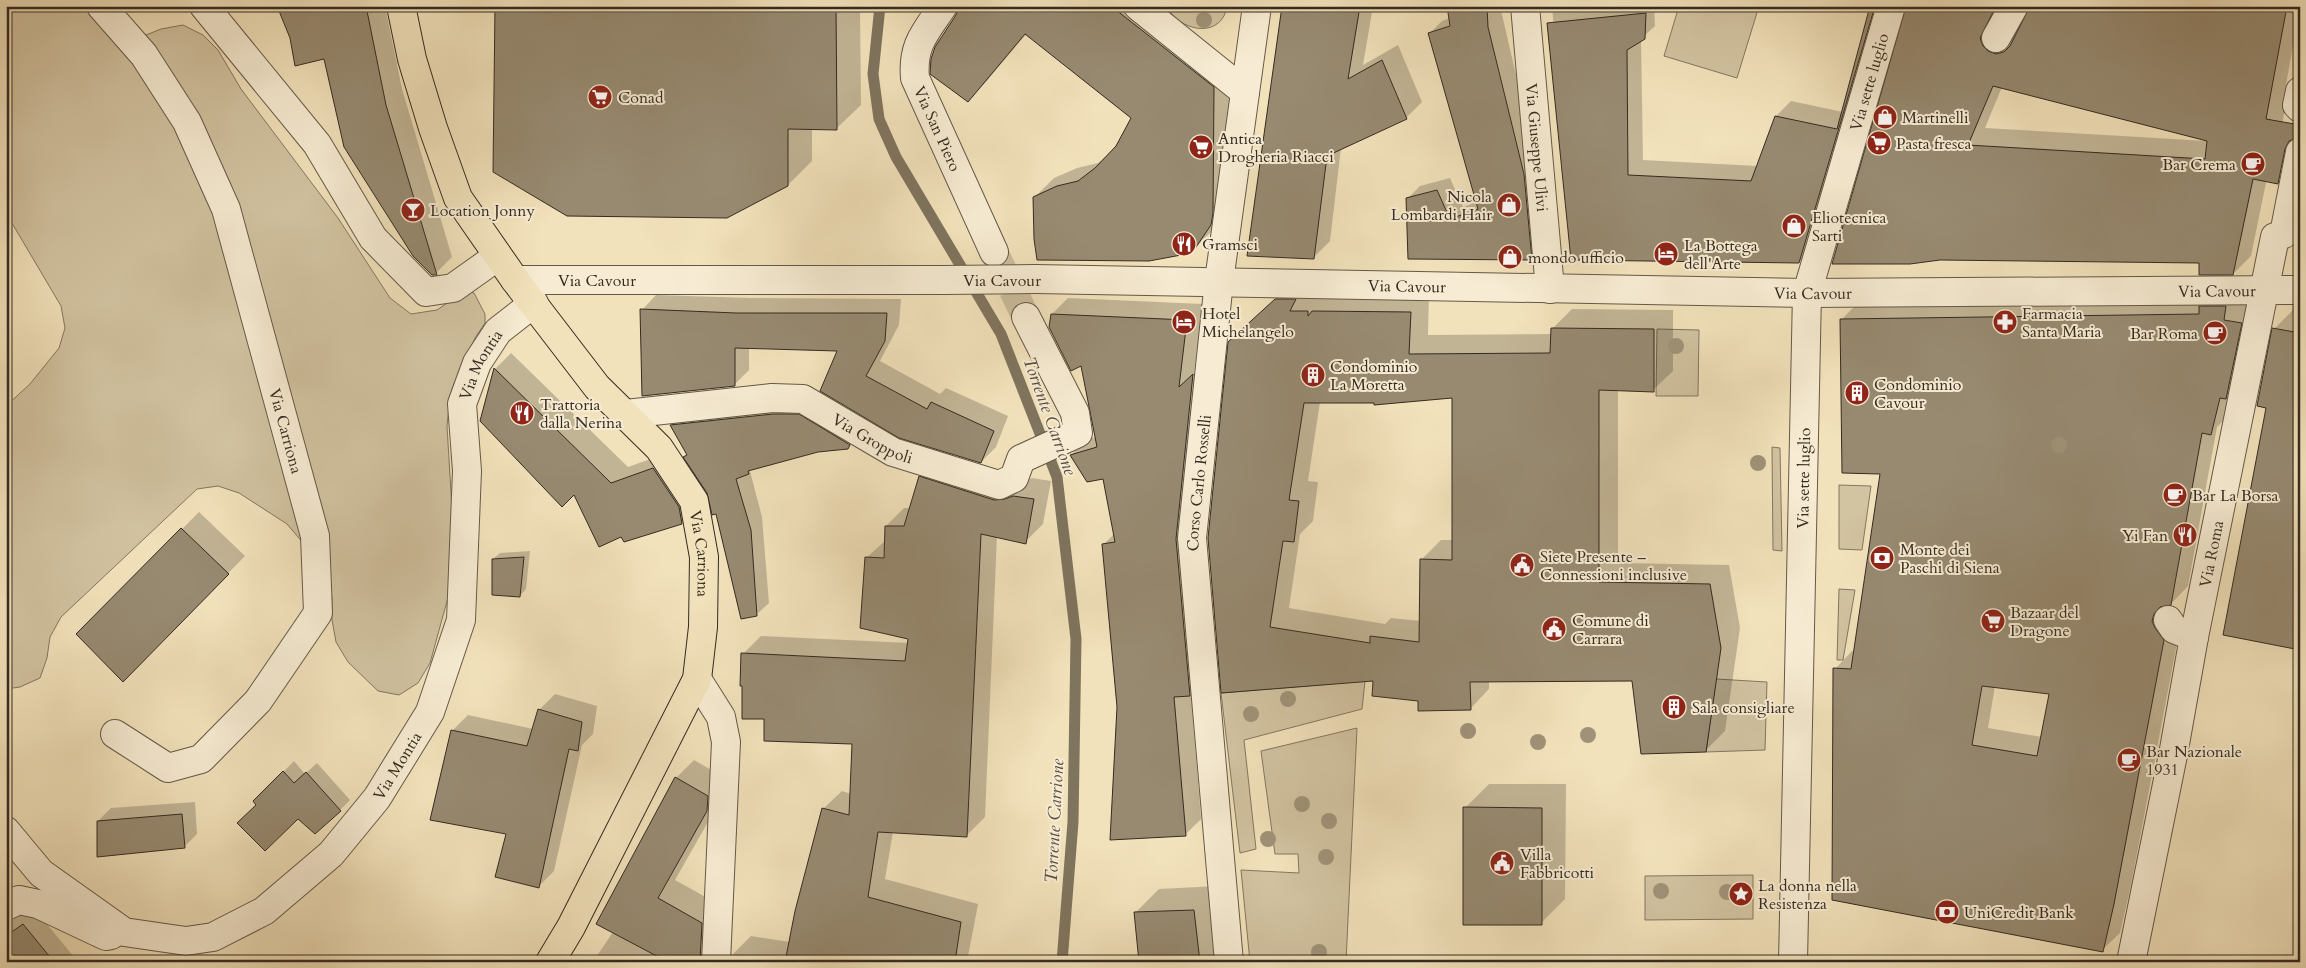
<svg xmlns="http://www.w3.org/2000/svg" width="2306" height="968" font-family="Cardo,serif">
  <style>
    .green { fill: #d2c3a1; stroke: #837761 }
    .shadow { fill: #0003; fill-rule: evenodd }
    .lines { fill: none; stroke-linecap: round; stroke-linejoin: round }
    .stream { stroke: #7f745e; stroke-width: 11 }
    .building { fill: #978a71; stroke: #342b21; fill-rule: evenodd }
    .minor-tunnel { stroke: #ccbd9c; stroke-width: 28; stroke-dasharray: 28 14; stroke-linecap: butt }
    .minor-casing { stroke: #645948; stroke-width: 30 }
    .major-casing { stroke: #342b21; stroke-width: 30 }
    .minor { stroke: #f7ecd3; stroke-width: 28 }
    .major { stroke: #f2e2bb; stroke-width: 28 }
    .minor-bridge-casing { stroke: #645948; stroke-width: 30; stroke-linecap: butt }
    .minor-bridge { stroke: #f7ecd3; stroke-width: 28 }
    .tree { fill: #a09278 }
    .labels { text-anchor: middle; stroke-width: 4; stroke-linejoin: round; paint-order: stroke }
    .street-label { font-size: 16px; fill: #342b21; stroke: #f7ecd3 }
    .poi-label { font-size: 16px; fill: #342b21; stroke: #f7ecd3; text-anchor: start }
    .water-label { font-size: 18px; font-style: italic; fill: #5a4f40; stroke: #f7ecd3 }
  </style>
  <rect width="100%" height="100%" fill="#f2e2bb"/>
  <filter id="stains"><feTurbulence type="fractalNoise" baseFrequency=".004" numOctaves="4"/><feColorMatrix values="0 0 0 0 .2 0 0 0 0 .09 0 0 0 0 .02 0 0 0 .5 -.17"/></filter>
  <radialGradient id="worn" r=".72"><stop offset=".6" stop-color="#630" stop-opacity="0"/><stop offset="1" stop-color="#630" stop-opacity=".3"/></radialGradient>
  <g class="green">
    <polygon points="6,6 94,6 141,37 161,29 183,25 203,35 218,50 241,89 338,218 390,298 411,314 437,310 464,291 474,293 485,314 485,323 475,338 454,384 450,397 447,426 452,509 449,594 430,663 418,683 399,695 378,691 348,662 336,642 332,620 332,598 326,576 315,557 287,524 239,493 218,486 197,489 61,617 50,637 47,658 40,678 20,687 6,689 6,406 30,384 59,348 65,328 61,306 6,213"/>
    <path d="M1170 6H1225L1226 11C1217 39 1179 30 1168 8Z"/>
    <polygon points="1679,6 1759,6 1737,78 1664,56"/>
    <polygon points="1657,329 1699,330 1698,396 1656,396"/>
    <polygon points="1772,447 1780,448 1782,551 1773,550"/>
    <polygon points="1839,485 1871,486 1862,550 1839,549"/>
    <polygon points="1839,589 1855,590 1843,660 1837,660"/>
    <polygon points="1716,679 1767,682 1765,750 1706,752"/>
    <polygon points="1365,681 1362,709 1244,740 1256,849 1240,853 1221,693"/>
    <polygon points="1357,728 1346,962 1250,962 1241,870 1299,873 1298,854 1275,854 1261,751"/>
    <polygon points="1753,875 1753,919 1645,920 1645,876"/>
  </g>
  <g class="shadow">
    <polygon points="124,6 135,6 129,12"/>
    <polygon points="278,6 385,6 402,89 452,257 436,273 325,58 291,38"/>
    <polygon points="494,6 860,6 861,105 837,128 812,128 812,161 788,185"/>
    <polygon points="960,6 1153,6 1232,68 1229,205 1210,233 1191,252 1035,197 1054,178 1077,168 1098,163 1112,152 1133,118 1027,33 986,82 968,100 957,15"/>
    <polygon points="1284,6 1373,6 1363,65 1398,45 1422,102 1406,118 1341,148 1330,241 1314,257"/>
    <polygon points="1448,6 1500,6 1536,161 1544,246 1531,258 1407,199 1420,186 1450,178 1463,207 1477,202 1430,33 1442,21 1450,18"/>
    <polygon points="1552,6 1654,6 1655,26 1641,39 1643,160 1757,166 1776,116 1791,101 1843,112 1869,17 1880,6 1814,247 1799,262 1572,259"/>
    <path d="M1919 6H2004L2006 34 2014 36 2031 6H2300L2283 102H2286L2276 161 2269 168 2251 256 2233 274 2200 262 1940 259ZM2002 87 2207 141 1985 128Z"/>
    <path d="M1296 280 1327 292 1326 299 1332 292 1429 293 1428 335 1552 334V329L1572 309 1673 310V371L1653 390H1618V563L1729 565 1740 628 1725 731 1705 751 1633 680 1489 681V689L1470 709 1374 679 1222 692 1249 323ZM1453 396 1454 540H1441L1421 560V621L1391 618 1385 624 1289 608 1300 534 1313 521 1318 482 1308 481 1320 402H1376Z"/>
    <polygon points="656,295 751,298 901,299 899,325 880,361 940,394 946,388 1008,416 996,447 981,462 900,436 839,350 749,347 749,370 734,385 642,310"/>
    <path d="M2210 297 2258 306 2228 416 2217 427 2188 586 2170 605 2181 622 2131 885 2120 933 2102 950 1835 669 1852 651 1855 652 1882 473 1842 319 1859 302ZM1995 686 2051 693 2042 737 1988 728Z"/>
    <polygon points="1068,298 1203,304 1194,374 1208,361 1192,523 1205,679 1191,693 1201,819 1185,835 1118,707 1104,544 1115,533 1104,478 1071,455 1087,439 1096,437 1082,364 1052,314"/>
    <polygon points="2300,299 2300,648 2267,407 2274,329 2292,311 2293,306"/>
    <polygon points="511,353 628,467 670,452 698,507 682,523 621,536 575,493 481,421 495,369"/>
    <polygon points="786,402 860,435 848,448 817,451 752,469 750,471 762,517 769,603 756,615 708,492 685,457 688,454 671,425 683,413"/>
    <polygon points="938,459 1024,482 1032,478 1051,481 1043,524 1025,542 997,536 985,817 967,835 893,832 885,879 978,904 967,962 593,962 613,932 676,778 694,760 725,778 725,792 675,880 720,905 726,958 732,960 733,954 751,936 790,942 823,809 842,791 851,794 853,742 765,717 743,654 761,636 909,643 910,638 866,558 886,540 886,526 904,508 911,508 920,477"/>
    <polygon points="199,512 245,556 140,663 78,634"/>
    <polygon points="530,551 526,589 520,596 493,559 500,553"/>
    <polygon points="555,694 597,706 593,734 582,745 554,871 538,887 452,731 468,715 533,729 539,710"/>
    <polygon points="294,761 305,774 317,763 350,800 340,810 298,817 257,805 255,801"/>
    <polygon points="1489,784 1566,784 1565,899 1541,923 1465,808"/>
    <polygon points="195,802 197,834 184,847 98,821 111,808"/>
    <polygon points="1218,886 1227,962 1141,962 1135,913 1159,889"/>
    <polygon points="6,901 24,908 31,917 37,912 78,962 6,962"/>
  </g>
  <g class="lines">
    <polyline class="stream" points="880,6 873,74 879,119 896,157 1001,334 1057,477 1076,639 1073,822 1062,962"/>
  </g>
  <g class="building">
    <polygon points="277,6 366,6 386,105 437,275 432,275 413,256 344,147 324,59 295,66 290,38"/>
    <polygon points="495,6 836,6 837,130 788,129 788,186 727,218 567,216 493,172"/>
    <polygon points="958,6 1111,6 1214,87 1213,213 1211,225 1192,253 1149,261 1037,260 1034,239 1033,197 1057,186 1078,181 1095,168 1116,146 1131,118 1025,34 968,102 930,74 931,59 935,47 956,15"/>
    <polygon points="1282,6 1360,6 1348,79 1382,60 1407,119 1327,156 1314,259 1247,256"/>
    <polygon points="1447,6 1487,6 1488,27 1524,174 1532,260 1408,259 1406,198 1437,190 1450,219 1478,209 1428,33 1450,26"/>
    <polygon points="1870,6 1875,6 1799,263 1571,260 1547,23 1646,13 1645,39 1627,50 1628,175 1751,181 1775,116 1837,129"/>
    <path d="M1906 6H1996L1980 38 1983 46 1988 51 1996 54 2004 52 2010 46 2030 6H2287L2266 119 2300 125V137L2289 141 2285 149 2278 184 2253 179 2233 275H2199V263L1940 260 1910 264H1832ZM1993 86 2207 141 2205 159 1968 145Z"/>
    <path d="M1275 299H1296L1290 311H1308V316L1312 311 1411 312 1409 354 1550 353 1551 328 1654 329V392L1599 390V582L1710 584 1721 648 1706 752 1641 754 1632 681 1470 682 1471 710 1418 711V701L1372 696 1373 681 1221 693 1208 538 1228 342ZM1452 398V560L1420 559 1419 642 1370 636V643L1270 627 1283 541 1294 542 1299 501 1289 500 1304 403H1374V405Z"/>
    <path d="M2199 306H2226L2224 320 2242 323 2226 399 2220 398 2211 435 2202 433 2171 605 2160 607 2154 614 2152 621 2155 628 2164 640 2114 904 2103 952 1832 900 1833 668 1851 669 1880 474 1842 473 1840 319 2199 314ZM1982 686 2049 694 2037 756 1972 745Z"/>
    <polygon points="640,309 736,313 887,313 885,341 866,376 927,409 931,402 994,431 981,463 899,438 820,391 837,351 735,348 735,386 642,396"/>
    <polygon points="1051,314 1187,320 1179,387 1193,374 1176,539 1190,696 1174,697 1186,836 1110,840 1117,707 1102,544 1115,542 1103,479 1087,482 1070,455 1097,447 1081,366 1071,371 1049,327"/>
    <polygon points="2272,328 2300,333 2300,650 2223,635 2266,408 2257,406"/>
    <polygon points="494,368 611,483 653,468 679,507 682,524 624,542 621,537 599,547 574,495 562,507 480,421"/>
    <polygon points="773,414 799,414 850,445 848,449 818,452 748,471 749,474 736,479 751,530 757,616 741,619 716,514 712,515 707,493 683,457 687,455 670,425"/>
    <polygon points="919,476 994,500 1005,499 1013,496 1034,499 1026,544 981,534 967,837 878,832 868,897 961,922 955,962 785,962 795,911 822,808 849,815 852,744 764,741 764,719 742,719 742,686 740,686 741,653 905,661 908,639 860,628 865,557 884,558 885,526 904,526"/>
    <polygon points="181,528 229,574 123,682 76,634"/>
    <polygon points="524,557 520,597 492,595 492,559"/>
    <polygon points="538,709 582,722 578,751 569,749 539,888 495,877 506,834 430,820 451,730 527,746"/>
    <polygon points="283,771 294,783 306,772 341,811 315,834 298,819 265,851 237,823 256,805 253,801"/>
    <polygon points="675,777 708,796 707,811 658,898 702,923 700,962 668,962 596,924"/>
    <polygon points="1463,807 1542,808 1542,925 1463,925"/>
    <polygon points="182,814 185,848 97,857 97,821"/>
    <polygon points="1194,910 1200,962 1139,962 1134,912"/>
    <polygon points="23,924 54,962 6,962 6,936"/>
  </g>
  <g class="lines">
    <polyline class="minor-tunnel" points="994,252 1026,317"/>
    <defs>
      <g id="minor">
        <path id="s1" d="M101 6 144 55 187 122 226 209 315 536 318 613 258 701 201 759 168 768 115 734"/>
        <polyline points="204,6 317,144 373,238 426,292 453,288 498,256"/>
        <path id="s2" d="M943 6C925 33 912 45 915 78L994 252"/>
        <polyline points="1138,6 1245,92"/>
        <path id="s3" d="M1525 6 1550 289"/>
        <polyline points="1996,38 2014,6"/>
        <polyline points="2300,91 2297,105 2300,108"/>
        <path id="s4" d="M1035 279 1807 293 2300 290"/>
        <path id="s5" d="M515 280H943"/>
        <path id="s6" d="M626 414 772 398 803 399 893 452 999 485 1014 478 1021 459 1078 433 1075 413 1026 317"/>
        <polyline points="2168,620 2174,629 2194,637"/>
        <polyline points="697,679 721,717 726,742 716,962"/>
        <path id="s7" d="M6 831 41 873 124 932 186 941 213 937 264 911 331 854 377 798 430 712 461 620 467 471 462 404 477 363 498 331 534 303"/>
        <polyline points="6,906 19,900 38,904 106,936 111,935"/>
        <path id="s8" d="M1229 962 1192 538 1219 281 1257 6"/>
        <path id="s9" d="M1793 962 1807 293 1891 6"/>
        <path id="s10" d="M2131 962 2173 755 2194 637 2275 237 2284 234 2300 152"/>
      </g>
      <g id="major">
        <path id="s11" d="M401 6 412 59 433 128 458 198 515 280 597 387 659 448 694 501 704 557 703 627 697 679 571 927 550 962"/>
      </g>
    </defs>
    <use href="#minor" class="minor-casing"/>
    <use href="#major" class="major-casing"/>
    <use href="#minor" class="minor"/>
    <use href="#major" class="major"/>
    <defs>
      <polyline id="minor-bridge" points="943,280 1035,279"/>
    </defs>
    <use href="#minor-bridge" class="minor-bridge-casing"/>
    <use href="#minor-bridge" class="minor-bridge"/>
  </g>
  <g class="tree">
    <circle cx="1204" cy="20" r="8"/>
    <circle cx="1676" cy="346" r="8"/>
    <circle cx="2059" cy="445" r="8"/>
    <circle cx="1758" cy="463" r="8"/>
    <circle cx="1288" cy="699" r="8"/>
    <circle cx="1251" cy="714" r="8"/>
    <circle cx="1468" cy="731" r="8"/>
    <circle cx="1588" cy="735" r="8"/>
    <circle cx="1538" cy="742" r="8"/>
    <circle cx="1302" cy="804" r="8"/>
    <circle cx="1329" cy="821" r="8"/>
    <circle cx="1268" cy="839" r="8"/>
    <circle cx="1326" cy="857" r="8"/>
    <circle cx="1661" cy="891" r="8"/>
    <circle cx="1727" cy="892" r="8"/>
    <circle cx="1319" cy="952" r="8"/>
  </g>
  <defs>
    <symbol id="supermarket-disc" viewBox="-11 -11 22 22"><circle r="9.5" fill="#8f2418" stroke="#f7ecd3"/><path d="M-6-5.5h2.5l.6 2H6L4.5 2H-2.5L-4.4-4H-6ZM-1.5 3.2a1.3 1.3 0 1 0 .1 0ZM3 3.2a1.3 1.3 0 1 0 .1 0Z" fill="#fff"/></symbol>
    <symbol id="shop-disc" viewBox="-11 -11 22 22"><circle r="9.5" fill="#8f2418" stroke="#f7ecd3"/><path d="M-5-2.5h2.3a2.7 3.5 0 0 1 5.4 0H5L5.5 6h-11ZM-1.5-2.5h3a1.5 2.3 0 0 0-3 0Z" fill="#fff"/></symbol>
    <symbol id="cafe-disc" viewBox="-11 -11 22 22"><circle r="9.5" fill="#8f2418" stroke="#f7ecd3"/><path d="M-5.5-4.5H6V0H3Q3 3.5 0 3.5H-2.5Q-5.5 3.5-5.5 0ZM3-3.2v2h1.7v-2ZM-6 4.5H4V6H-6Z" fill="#fff"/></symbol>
    <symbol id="bar-disc" viewBox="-11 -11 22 22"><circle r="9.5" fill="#8f2418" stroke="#f7ecd3"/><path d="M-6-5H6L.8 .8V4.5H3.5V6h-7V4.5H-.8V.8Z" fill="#fff"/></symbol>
    <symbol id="restaurant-disc" viewBox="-11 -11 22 22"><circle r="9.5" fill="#8f2418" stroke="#f7ecd3"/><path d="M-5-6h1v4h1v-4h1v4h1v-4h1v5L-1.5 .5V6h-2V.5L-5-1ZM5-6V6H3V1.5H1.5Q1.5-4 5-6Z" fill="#fff"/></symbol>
    <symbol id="hotel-disc" viewBox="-11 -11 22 22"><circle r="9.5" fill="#8f2418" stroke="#f7ecd3"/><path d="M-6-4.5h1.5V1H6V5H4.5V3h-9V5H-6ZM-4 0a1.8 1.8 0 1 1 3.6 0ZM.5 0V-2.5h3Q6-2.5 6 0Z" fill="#fff"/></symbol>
    <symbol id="pharmacy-disc" viewBox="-11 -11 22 22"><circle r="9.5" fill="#8f2418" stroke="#f7ecd3"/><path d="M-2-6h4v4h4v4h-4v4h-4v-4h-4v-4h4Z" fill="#fff"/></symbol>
    <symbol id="building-disc" viewBox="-11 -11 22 22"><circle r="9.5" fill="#8f2418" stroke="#f7ecd3"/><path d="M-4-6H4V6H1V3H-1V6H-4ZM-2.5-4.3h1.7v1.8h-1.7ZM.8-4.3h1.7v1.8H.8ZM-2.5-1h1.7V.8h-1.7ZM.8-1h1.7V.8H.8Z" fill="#fff"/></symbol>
    <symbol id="bank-disc" viewBox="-11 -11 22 22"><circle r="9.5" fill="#8f2418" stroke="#f7ecd3"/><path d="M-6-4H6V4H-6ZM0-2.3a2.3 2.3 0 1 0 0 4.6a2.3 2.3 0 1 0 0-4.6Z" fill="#fff"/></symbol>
    <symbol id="civic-disc" viewBox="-11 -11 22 22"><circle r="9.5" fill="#8f2418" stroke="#f7ecd3"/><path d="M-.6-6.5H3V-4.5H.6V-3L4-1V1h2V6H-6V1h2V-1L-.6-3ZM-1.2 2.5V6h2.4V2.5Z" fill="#fff"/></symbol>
    <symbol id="sight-disc" viewBox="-11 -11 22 22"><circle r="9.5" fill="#8f2418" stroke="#f7ecd3"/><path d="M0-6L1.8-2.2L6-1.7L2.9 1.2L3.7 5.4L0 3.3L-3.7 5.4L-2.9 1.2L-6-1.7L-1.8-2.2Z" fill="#fff"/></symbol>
  </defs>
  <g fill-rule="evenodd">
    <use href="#supermarket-disc" x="586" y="83" width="28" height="28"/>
    <use href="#shop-disc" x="1871" y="103" width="28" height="28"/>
    <use href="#supermarket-disc" x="1865" y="129" width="28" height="28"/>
    <use href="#supermarket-disc" x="1187" y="133" width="28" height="28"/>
    <use href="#cafe-disc" x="2239" y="150" width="28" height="28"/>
    <use href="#shop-disc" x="1495" y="191" width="28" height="28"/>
    <use href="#bar-disc" x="399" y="196" width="28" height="28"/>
    <use href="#shop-disc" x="1780" y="212" width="28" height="28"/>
    <use href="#restaurant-disc" x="1170" y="230" width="28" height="28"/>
    <use href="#hotel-disc" x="1652" y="240" width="28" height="28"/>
    <use href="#shop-disc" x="1496" y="243" width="28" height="28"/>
    <use href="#hotel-disc" x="1170" y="308" width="28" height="28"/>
    <use href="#pharmacy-disc" x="1991" y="308" width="28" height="28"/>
    <use href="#cafe-disc" x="2201" y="319" width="28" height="28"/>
    <use href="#building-disc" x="1299" y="361" width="28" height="28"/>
    <use href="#building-disc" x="1843" y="379" width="28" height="28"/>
    <use href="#restaurant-disc" x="508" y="399" width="28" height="28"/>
    <use href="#cafe-disc" x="2161" y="481" width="28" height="28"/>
    <use href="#restaurant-disc" x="2171" y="521" width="28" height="28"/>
    <use href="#bank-disc" x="1868" y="544" width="28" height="28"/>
    <use href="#civic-disc" x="1508" y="551" width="28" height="28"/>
    <use href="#supermarket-disc" x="1979" y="607" width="28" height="28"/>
    <use href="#civic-disc" x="1540" y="615" width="28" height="28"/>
    <use href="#building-disc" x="1660" y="693" width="28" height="28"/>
    <use href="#cafe-disc" x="2115" y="746" width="28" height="28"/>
    <use href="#civic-disc" x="1488" y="849" width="28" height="28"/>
    <use href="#sight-disc" x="1727" y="880" width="28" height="28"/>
    <use href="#bank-disc" x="1933" y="898" width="28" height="28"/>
  </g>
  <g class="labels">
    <g class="street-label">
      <text dy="6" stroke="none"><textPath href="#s9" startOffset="889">Via sette luglio</textPath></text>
      <text dy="6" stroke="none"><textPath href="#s2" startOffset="135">Via San Piero</textPath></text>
      <text dy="6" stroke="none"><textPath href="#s3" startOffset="142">Via Giuseppe Ulivi</textPath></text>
      <text dy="6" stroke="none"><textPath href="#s5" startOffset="82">Via Cavour</textPath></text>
      <text x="1002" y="286">Via Cavour</text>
      <text dy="6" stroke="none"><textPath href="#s4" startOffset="372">Via Cavour</textPath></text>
      <text dy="6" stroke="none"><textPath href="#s4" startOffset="1182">Via Cavour</textPath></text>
      <text dy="6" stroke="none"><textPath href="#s4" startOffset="778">Via Cavour</textPath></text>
      <text dy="6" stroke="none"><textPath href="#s7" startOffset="922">Via Montia</textPath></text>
      <text dy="6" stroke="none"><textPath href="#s1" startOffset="470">Via Carriona</textPath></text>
      <text dy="6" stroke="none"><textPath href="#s6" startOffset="258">Via Groppoli</textPath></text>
      <text dy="6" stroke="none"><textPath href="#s9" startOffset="484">Via sette luglio</textPath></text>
      <text dy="6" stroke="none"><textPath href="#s8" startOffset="481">Corso Carlo Rosselli</textPath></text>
      <text dy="6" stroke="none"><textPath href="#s11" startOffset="639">Via Carriona</textPath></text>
      <text dy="6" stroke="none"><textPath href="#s10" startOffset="416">Via Roma</textPath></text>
      <text dy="6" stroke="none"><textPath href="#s7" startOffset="502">Via Montia</textPath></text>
    </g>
    <g class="poi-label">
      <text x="618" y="103">Conad</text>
      <text x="1902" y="123">Martinelli</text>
      <text x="1218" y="144">Antica<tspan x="1218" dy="18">Drogheria Riacci</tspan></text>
      <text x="1896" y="149">Pasta fresca</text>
      <text x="2236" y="170" text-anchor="end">Bar Crema</text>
      <text x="1492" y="202" text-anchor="end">Nicola<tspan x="1492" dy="18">Lombardi Hair</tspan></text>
      <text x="430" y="216">Location Jonny</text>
      <text x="1812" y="223">Eliotecnica<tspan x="1812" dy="18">Sarti</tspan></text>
      <text x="1202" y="250">Gramsci</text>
      <text x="1684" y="251">La Bottega<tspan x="1684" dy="18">dell'Arte</tspan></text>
      <text x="1528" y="263">mondo ufficio</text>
      <text x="1202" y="319">Hotel<tspan x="1202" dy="18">Michelangelo</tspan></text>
      <text x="2022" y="319">Farmacia<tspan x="2022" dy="18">Santa Maria</tspan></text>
      <text x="2198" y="339" text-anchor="end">Bar Roma</text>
      <text x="1330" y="372">Condominio<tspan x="1330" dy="18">La Moretta</tspan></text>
      <text x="1874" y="390">Condominio<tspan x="1874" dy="18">Cavour</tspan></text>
      <text x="540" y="410">Trattoria<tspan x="540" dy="18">dalla Nerina</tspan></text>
      <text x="2192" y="501">Bar La Borsa</text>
      <text x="2168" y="541" text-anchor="end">Yi Fan</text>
      <text x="1900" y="555">Monte dei<tspan x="1900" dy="18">Paschi di Siena</tspan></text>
      <text x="1540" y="562">Siete Presente –<tspan x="1540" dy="18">Connessioni inclusive</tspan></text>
      <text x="2010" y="618">Bazaar del<tspan x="2010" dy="18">Dragone</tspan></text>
      <text x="1572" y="626">Comune di<tspan x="1572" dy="18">Carrara</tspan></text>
      <text x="1692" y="713">Sala consigliare</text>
      <text x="2146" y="757">Bar Nazionale<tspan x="2146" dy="18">1931</tspan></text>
      <text x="1520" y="860">Villa<tspan x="1520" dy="18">Fabbricotti</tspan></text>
      <text x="1758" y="891">La donna nella<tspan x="1758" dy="18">Resistenza</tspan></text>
      <text x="1964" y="918">UniCredit Bank</text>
    </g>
    <g class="water-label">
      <text transform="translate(1050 416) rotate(70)" y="6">Torrente Carrione</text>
      <text transform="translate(1054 821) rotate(-87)" y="6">Torrente Carrione</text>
    </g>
  </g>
  <rect width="2306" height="968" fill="none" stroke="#f2e2bb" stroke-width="25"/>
  <rect x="8" y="8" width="2291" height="953" fill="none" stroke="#342b21" stroke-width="2.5"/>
  <rect x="12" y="12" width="2281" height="943" fill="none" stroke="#342b21"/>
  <rect width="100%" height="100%" filter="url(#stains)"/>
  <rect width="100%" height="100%" fill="url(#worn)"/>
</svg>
